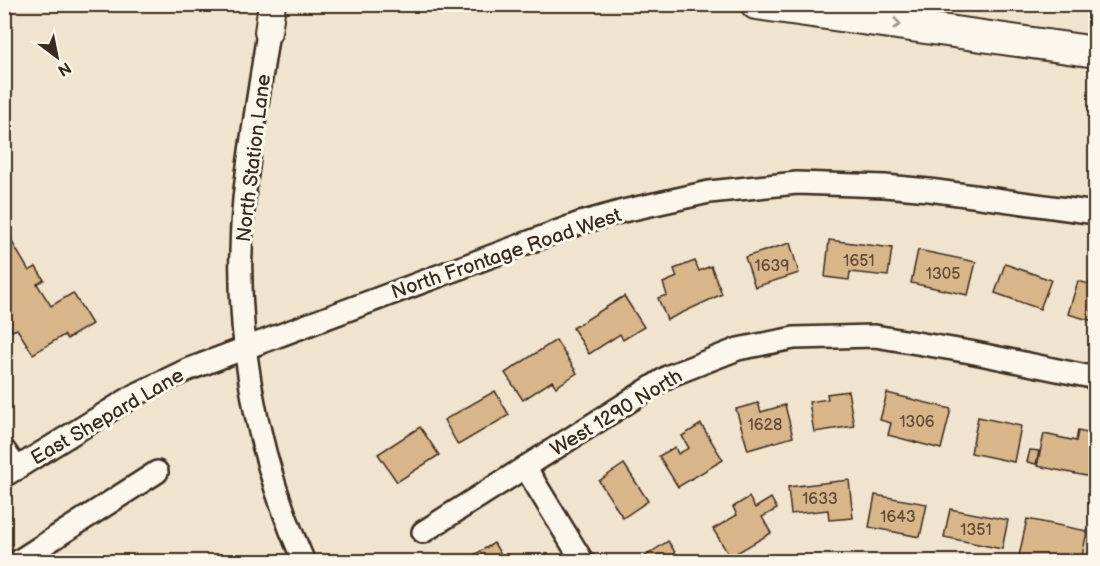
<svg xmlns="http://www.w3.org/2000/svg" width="1100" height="566" font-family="'Balsamiq Sans',sans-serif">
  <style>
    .building { fill: #d8b68a; stroke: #3b2a1e; stroke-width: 1.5 }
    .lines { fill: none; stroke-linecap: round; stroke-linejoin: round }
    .minor-casing { stroke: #3b2a1e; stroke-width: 26 }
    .major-casing { stroke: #3b2a1e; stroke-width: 30 }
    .highway-casing { stroke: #3b2a1e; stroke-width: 34 }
    .minor { stroke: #fbf7ec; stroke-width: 21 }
    .major { stroke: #fbf7ec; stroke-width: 26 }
    .highway { stroke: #fbf7ec; stroke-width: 30 }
    .oneway { stroke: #9b9085 }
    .labels { text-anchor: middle; stroke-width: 6; stroke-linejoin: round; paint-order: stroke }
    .number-label { font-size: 16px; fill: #624d39 }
    .street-label { font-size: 20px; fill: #3b2a1e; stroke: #fbf7ec }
  </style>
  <rect width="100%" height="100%" fill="#f0e4cf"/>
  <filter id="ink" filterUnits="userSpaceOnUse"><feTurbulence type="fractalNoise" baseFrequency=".0167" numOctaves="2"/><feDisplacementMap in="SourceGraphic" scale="12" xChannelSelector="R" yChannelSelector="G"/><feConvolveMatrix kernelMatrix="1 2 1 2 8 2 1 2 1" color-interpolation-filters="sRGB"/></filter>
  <g filter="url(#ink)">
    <g class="building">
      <polygon points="829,240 892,248 888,276 850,272 849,280 825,277"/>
      <polygon points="12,242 29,271 36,267 44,280 37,284 51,306 73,293 92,324 67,339 64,335 33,354 17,329 12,331 4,318 4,309 7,308 4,304 4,246"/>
      <polygon points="790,243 799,273 755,287 745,257"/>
      <polygon points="918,250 976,262 968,295 911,283"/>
      <polygon points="695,261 699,271 711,266 722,294 667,320 658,298 667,295 663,283 677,277 674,269"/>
      <polygon points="1005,264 1051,280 1040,309 995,293"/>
      <polygon points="1078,281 1096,286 1096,322 1068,314"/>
      <polygon points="624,296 644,327 623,340 620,334 589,354 573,328"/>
      <polygon points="556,340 577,373 556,387 552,381 523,400 505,373"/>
      <polygon points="495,391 509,415 458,445 444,420"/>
      <polygon points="848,391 854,426 814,432 809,402 828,399 827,394"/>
      <polygon points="887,393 951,409 941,449 888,435 891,423 880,420"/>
      <polygon points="758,403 761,412 785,405 793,437 748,450 736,409"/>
      <polygon points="978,417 1021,426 1014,462 971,453"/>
      <polygon points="701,424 723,460 678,487 659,456 675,447 678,454 689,448 682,436"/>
      <polygon points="420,427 439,455 397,482 378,454"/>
      <polygon points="1078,431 1096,435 1096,478 1037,466 1044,434 1076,441"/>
      <polygon points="1030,450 1039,451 1036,464 1027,462"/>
      <polygon points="624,464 648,501 623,518 599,481"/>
      <polygon points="849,480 853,518 829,520 828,510 791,514 788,487"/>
      <polygon points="875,495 927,504 920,537 869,527"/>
      <polygon points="749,497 755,508 771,498 777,509 762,517 771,533 730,557 713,529 737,515 733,507"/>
      <polygon points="950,509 1008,520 1002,549 944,537"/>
      <polygon points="1027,519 1087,531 1081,562 1049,562 1019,556"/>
      <polygon points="668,541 681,562 647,562 644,557"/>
      <polygon points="494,543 504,560 508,557 511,562 471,562 469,558"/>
    </g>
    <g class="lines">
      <defs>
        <g id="minor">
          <path d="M268 32C260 88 250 143 244 199 232 323 253 448 304 562"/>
          <polyline points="4,450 17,469"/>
          <polyline points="525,467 583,562"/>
          <polyline points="4,476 135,395 187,370 580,223 623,211 709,192 797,183 885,186 929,190 1096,213"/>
          <polyline points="423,532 669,376 738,349 794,338 875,336 970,352 1096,378"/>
          <polyline points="17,562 157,472"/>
        </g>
        <polyline id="major" points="268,32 272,4"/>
        <polyline id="highway" points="756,4 1096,52"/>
      </defs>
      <use href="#minor" class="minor-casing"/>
      <use href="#major" class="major-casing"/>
      <use href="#highway" class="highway-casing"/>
      <use href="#minor" class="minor"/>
      <use href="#major" class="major"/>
      <use href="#highway" class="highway"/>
    </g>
    <defs><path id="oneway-chevron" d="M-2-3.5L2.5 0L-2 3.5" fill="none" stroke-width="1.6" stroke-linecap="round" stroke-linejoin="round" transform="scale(1.5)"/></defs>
    <use class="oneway" href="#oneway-chevron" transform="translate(897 24) rotate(8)"/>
  </g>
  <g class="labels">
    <g class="number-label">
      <text x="859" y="266">1651</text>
      <text x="772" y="271">1639</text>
      <text x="943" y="279">1305</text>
      <text x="917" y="427">1306</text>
      <text x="765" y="430">1628</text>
      <text x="820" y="504">1633</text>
      <text x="898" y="522">1643</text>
      <text x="976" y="535">1351</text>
    </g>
    <g class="street-label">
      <text transform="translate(253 158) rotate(-83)" y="7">North Station Lane</text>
      <text transform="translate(506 253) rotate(-19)" y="7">North Frontage Road West</text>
      <text transform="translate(616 412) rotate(-31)" y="7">West 1290 North</text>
      <text transform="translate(107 416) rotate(-30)" y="7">East Shepard Lane</text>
    </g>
  </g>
  <rect width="1100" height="566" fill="none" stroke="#fbf7ec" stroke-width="24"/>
  <rect x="12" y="12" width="1076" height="542" fill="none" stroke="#3b2a1e" stroke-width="2" filter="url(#ink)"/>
  <g transform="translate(57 57) rotate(148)" stroke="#fbf7ec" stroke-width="4.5" paint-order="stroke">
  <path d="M0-4.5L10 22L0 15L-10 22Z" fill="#3b2a1e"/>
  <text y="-9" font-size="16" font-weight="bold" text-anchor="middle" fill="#3b2a1e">N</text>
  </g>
</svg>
